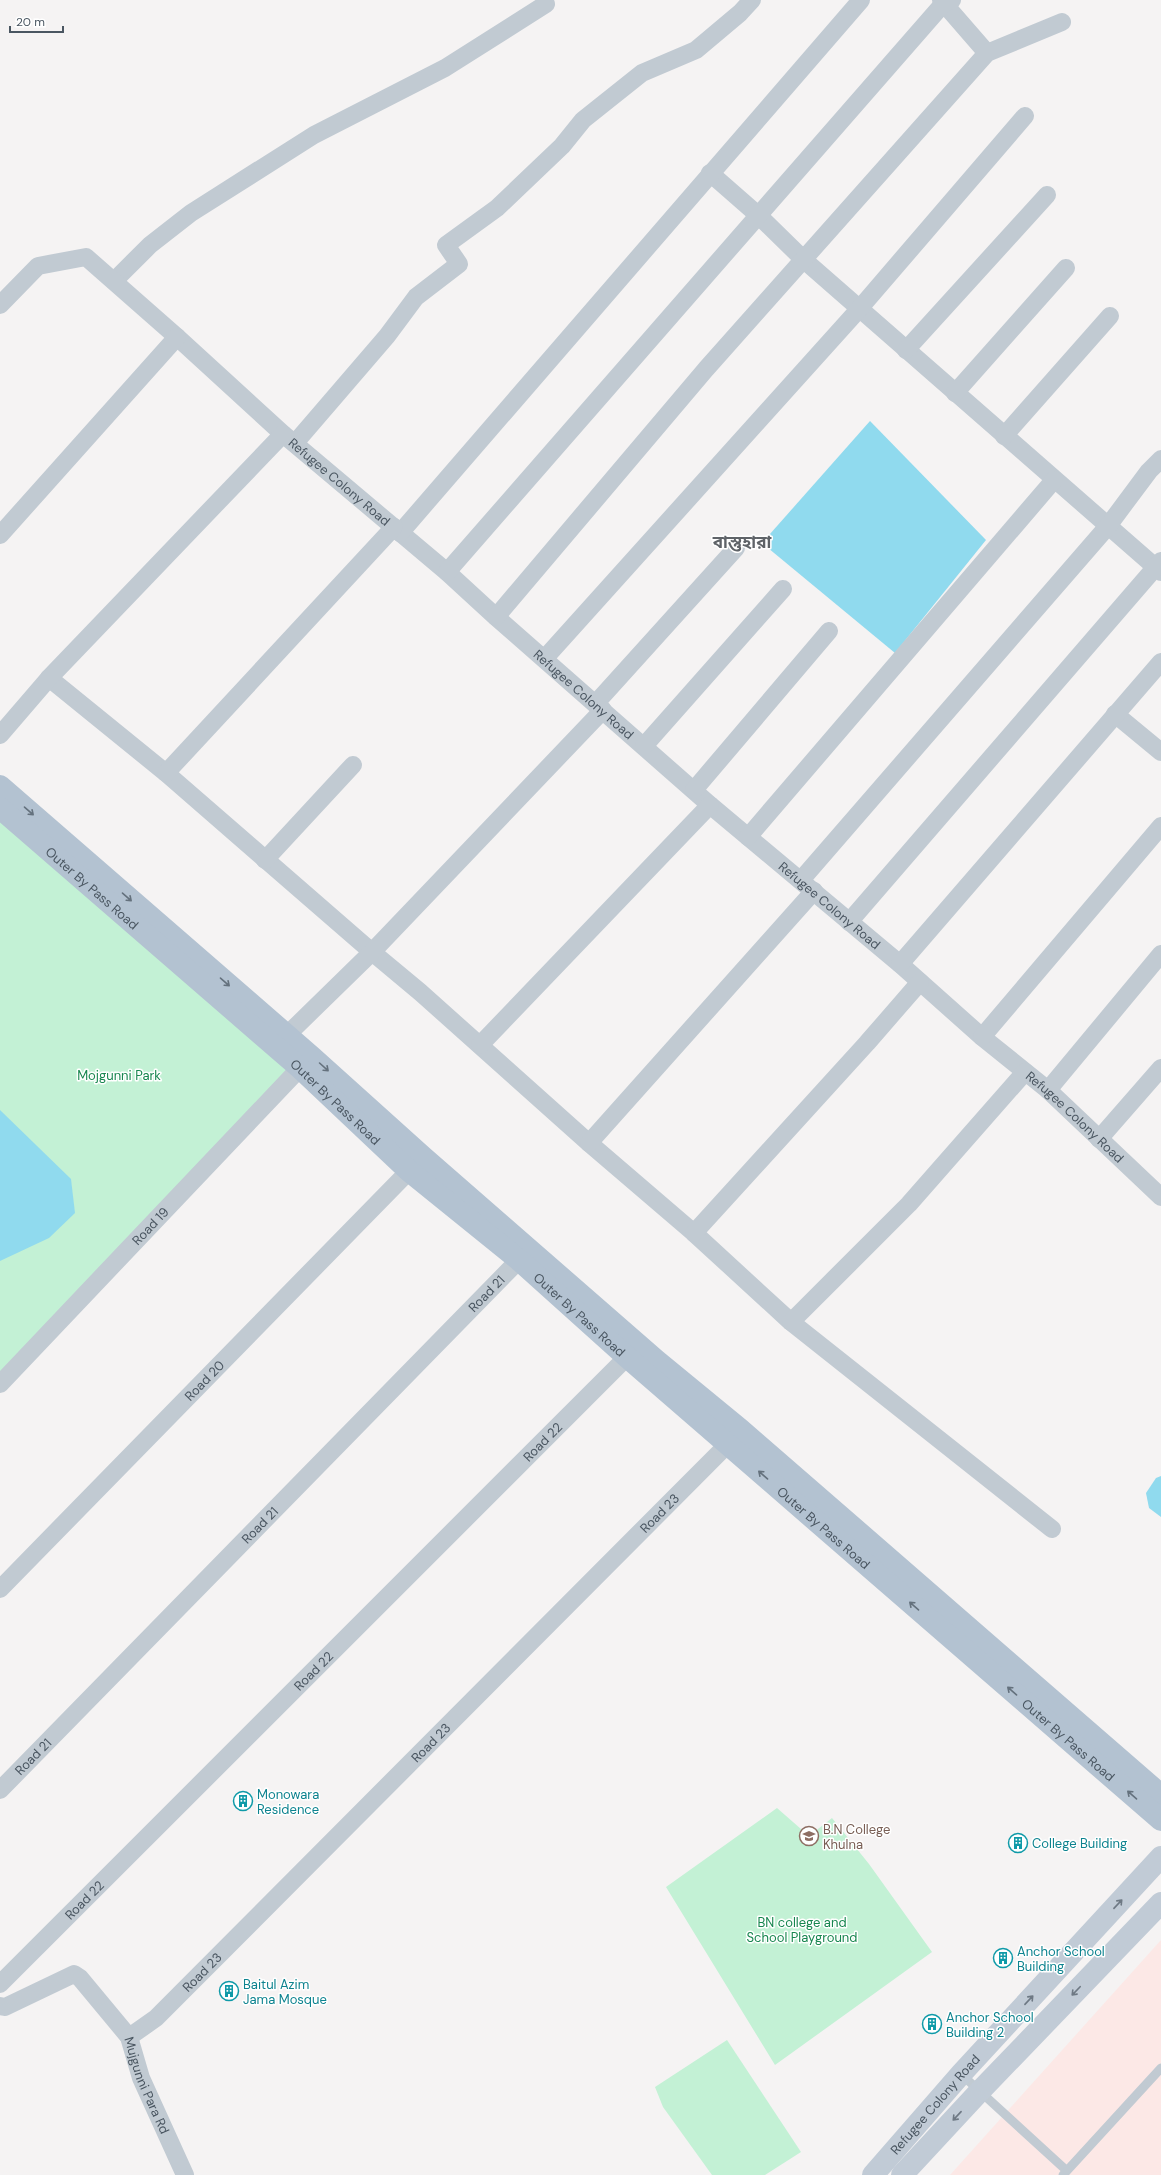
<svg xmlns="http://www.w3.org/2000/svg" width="1161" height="2175" font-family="'DM Sans','Noto Sans Bengali',sans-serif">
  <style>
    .medical { fill: #fce8e6 }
    .green { fill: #c3f1d5 }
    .water { fill: #90daee }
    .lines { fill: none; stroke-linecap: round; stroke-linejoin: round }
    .lane { stroke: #c1cad2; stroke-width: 9 }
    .street { stroke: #c1cad2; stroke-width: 18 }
    .secondary { stroke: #c1cbd6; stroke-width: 22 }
    .primary { stroke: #b3c2d1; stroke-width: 22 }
    .oneway { stroke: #64717d }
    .oneway2 { stroke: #6e7984 }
    .labels { text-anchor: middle; stroke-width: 3; stroke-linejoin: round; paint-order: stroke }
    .street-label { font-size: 13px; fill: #4a5661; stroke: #fff }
    .park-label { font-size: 13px; fill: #17864f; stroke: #fff }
    .culture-label { font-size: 13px; fill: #0d838f; stroke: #fff; text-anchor: start }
    .education-label { font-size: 13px; fill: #785e54; stroke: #fff; text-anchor: start }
    .district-label { font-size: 17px; font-weight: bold; fill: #5f6368; stroke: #fff }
  </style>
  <rect width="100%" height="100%" fill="#f5f3f3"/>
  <polygon class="medical" points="1161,1940 1161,2175 950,2175"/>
  <g class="green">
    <polygon points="0,814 292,1067 0,1372"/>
    <polygon points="777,1808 809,1836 832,1818 869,1864 932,1952 775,2065 666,1887"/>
    <polygon points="727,2040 801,2152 765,2175 712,2175 663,2107 655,2087"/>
  </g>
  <g class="water">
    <polygon points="870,421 986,540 895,653 762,543"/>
    <polygon points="0,1110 71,1179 75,1213 49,1238 0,1261"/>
    <polygon points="1161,1476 1161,1517 1149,1508 1146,1493 1156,1478"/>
  </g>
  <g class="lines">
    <g class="lane">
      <polyline points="961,2074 1066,2170"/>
      <polyline points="1063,2175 1161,2068"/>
    </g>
    <g class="street">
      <polyline points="941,0 987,53"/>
      <polyline points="710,173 758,215 804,260 1161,572"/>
      <polyline points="114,281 150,245 191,213 314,135 445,68 546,4"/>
      <path id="s1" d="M0 305 38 266 86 257 177 337 283 434 447 572 496 617 710 805 900 964 982 1037 1048 1090 1161 1197"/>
      <polyline points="906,350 1047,195"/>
      <polyline points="955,393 1066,268"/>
      <polyline points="1004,436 1110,316"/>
      <polyline points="295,443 387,336 416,297 459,264 446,245 497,208 562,146 583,120 642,73 696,50 740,13 752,0"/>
      <polyline points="400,533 861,0"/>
      <polyline points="0,535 177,337"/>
      <polyline points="447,572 943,4 952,0"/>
      <polyline points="496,617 706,369 987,53 1062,22"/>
      <polyline points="545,658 860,308 1025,116"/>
      <polyline points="49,678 166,773 372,952 420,992 589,1143 694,1233 791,1322 1052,1529"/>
      <polyline points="596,703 736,548"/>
      <polyline points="1115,714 1161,752"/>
      <polyline points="0,735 49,678 283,434"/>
      <polyline points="644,746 783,589"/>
      <polyline points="166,773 394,527"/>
      <polyline points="694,790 829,631"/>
      <polyline points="748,837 1054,480"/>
      <polyline points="265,860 353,765"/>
      <polyline points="801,880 1108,526 1149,471 1161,459"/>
      <polyline points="849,922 1161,561"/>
      <polyline points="900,964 1161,662"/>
      <polyline points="287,1035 372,952 603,710"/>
      <polyline points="982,1037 1161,826"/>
      <polyline points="480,1045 710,805"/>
      <polyline points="1048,1090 1161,954"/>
      <polyline points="1099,1139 1161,1068"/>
      <polyline points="589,1143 814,891"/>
      <polyline points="694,1233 867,1043 920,982"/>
      <polyline points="791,1322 909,1204 1025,1072"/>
      <path id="s2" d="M0 1384 300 1068"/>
      <path id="s3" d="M0 1589 409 1171"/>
      <path id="s4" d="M0 1790 519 1260"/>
      <path id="s5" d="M0 1984 627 1357"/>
      <path id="s6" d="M0 2006 5 2007 74 1974 80 1978 129 2037 141 2078 185 2175"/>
      <path id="s7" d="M129 2037 156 2018 728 1444"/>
    </g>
    <g class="secondary">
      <path id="s8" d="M873 2175 961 2074 1161 1857"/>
      <polyline points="902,2175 979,2092 1161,1903"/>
    </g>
    <g class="primary">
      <polyline points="0,786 312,1057 423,1157 657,1361 741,1430 1161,1795"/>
      <path id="s9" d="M0 808 300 1068 409 1171 519 1260 627 1357 1161 1820"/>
    </g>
  </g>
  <defs><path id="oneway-shaft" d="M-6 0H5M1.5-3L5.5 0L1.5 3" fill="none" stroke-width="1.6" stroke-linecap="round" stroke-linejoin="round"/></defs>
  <g class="oneway">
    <use href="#oneway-shaft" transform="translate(29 811) rotate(41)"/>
    <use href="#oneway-shaft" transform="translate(127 897) rotate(41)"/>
    <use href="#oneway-shaft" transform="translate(225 982) rotate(41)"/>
    <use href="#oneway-shaft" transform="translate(324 1067) rotate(42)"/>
    <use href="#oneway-shaft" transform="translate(763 1475) rotate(-139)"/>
    <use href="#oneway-shaft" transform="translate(914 1606) rotate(-139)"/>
    <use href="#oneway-shaft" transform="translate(1012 1691) rotate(-139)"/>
    <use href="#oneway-shaft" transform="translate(1132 1795) rotate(-139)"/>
  </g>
  <g class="oneway2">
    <use href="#oneway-shaft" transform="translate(1118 1904) rotate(-47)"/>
    <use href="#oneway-shaft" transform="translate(1076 1991) rotate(134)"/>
    <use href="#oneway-shaft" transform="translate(1029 2000) rotate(-47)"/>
    <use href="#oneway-shaft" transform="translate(957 2116) rotate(133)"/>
  </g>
  <defs>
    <symbol id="building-ring" viewBox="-11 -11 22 22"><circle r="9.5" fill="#fff" stroke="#0f9aa8" stroke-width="1.5"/><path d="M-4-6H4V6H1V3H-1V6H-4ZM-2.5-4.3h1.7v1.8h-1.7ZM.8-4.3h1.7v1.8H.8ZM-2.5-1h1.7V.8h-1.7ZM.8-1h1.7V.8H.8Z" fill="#0f9aa8"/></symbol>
    <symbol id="school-ring" viewBox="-11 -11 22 22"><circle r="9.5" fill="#fff" stroke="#8d6e63" stroke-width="1.5"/><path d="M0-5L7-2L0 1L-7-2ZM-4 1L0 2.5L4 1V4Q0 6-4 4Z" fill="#8d6e63"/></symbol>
  </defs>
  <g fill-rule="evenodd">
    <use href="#building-ring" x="232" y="1790" width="22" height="22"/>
    <use href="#school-ring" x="798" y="1825" width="22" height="22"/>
    <use href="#building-ring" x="1007" y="1832" width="22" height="22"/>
    <use href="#building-ring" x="992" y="1947" width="22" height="22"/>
    <use href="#building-ring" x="218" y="1980" width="22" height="22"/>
    <use href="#building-ring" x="921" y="2013" width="22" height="22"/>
  </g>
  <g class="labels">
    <g class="street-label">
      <text dy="5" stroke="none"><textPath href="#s1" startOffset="442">Refugee Colony Road</textPath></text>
      <text dy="5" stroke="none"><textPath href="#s1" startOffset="766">Refugee Colony Road</textPath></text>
      <text dy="5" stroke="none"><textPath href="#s9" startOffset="122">Outer By Pass Road</textPath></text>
      <text dy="5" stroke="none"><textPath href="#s1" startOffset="1090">Refugee Colony Road</textPath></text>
      <text dy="5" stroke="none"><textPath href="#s9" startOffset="446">Outer By Pass Road</textPath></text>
      <text dy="5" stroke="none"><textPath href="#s1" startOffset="1414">Refugee Colony Road</textPath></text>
      <text dy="5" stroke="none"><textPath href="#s2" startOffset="218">Road 19</textPath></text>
      <text dy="5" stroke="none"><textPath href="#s4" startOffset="695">Road 21</textPath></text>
      <text dy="5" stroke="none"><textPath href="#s9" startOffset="770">Outer By Pass Road</textPath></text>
      <text dy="5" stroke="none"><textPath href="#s3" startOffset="292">Road 20</textPath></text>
      <text dy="5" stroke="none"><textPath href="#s5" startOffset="767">Road 22</textPath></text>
      <text dy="5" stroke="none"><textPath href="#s7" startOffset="746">Road 23</textPath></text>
      <text dy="5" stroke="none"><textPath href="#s4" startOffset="371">Road 21</textPath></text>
      <text dy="5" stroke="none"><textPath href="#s9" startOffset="1094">Outer By Pass Road</textPath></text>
      <text dy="5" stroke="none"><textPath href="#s5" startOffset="443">Road 22</textPath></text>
      <text dy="5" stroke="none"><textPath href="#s9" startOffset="1418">Outer By Pass Road</textPath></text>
      <text dy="5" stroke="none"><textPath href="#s7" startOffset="422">Road 23</textPath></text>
      <text dy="5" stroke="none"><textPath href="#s4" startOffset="47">Road 21</textPath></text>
      <text dy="5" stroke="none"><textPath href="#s5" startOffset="119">Road 22</textPath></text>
      <text dy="5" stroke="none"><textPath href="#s7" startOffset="98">Road 23</textPath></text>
      <text dy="5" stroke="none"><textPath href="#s6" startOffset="217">Mujgunni Para Rd</textPath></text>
      <text dy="5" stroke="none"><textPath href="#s8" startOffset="94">Refugee Colony Road</textPath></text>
    </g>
    <g class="park-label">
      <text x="119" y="1080">Mojgunni Park</text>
      <text x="802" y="1927">BN college and<tspan x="802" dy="15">School Playground</tspan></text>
    </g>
    <g class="culture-label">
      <text x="257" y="1799">Monowara<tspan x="257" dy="15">Residence</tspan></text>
      <text x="1032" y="1848">College Building</text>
      <text x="1017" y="1956">Anchor School<tspan x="1017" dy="15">Building</tspan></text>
      <text x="243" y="1989">Baitul Azim<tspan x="243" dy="15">Jama Mosque</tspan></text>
      <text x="946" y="2022">Anchor School<tspan x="946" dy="15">Building 2</tspan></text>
    </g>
    <g class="education-label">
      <text x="823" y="1834">B.N College<tspan x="823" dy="15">Khulna</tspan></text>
    </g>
    <g class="district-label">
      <text x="742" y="548">বাস্তুহারা</text>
    </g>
  </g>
  <path d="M10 26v6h53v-6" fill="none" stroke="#4a5661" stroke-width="2"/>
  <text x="16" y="26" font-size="12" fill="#4a5661" stroke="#ffffff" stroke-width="3" paint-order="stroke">20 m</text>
</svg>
